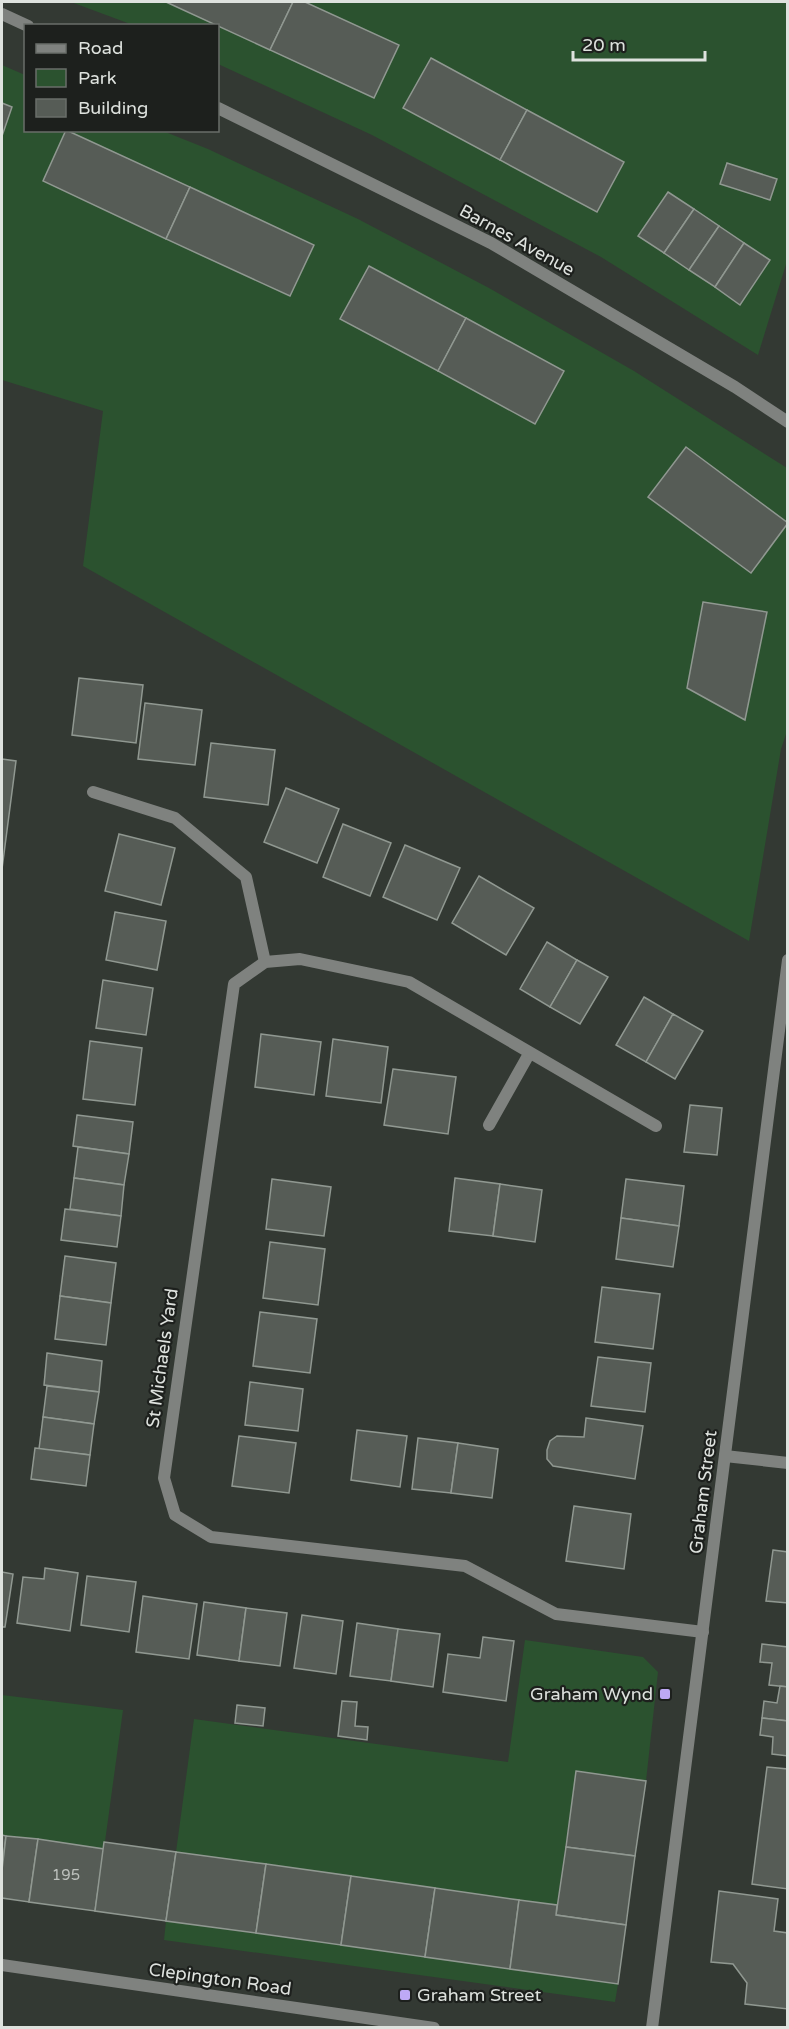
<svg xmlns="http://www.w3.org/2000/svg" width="789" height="2029" font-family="'Varela Round',sans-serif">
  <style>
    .green { fill: #2b522f }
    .building { fill: #565c56; stroke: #909891; stroke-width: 1.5 }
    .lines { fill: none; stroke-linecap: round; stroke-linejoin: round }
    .service { stroke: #7f827f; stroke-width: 12 }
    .minor { stroke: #7f827f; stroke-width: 12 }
    .tertiary { stroke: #7f827f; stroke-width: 12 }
    .poi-dot { fill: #bea9f5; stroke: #1d201d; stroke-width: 2 }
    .labels { text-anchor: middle; stroke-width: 4.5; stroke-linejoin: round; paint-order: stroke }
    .number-label { font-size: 15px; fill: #bcc0bc }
    .street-label { font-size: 18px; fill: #dee2de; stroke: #1d201d }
    .poi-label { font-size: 18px; fill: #dee2de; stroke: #1d201d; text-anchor: end }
  </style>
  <rect width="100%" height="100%" fill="#333933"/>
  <g class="green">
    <polygon points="71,2 787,2 787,261 758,355 601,257 372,135 218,64 218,26 133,25"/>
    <polygon points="2,65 25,75 26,130 163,131 208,149 358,219 489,288 634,371 787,468 787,731 781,749 749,941 83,566 103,411 2,380"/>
    <polygon points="525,1640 643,1657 658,1672 646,1781 576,1772 557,1905 176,1852 194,1719 508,1762"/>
    <polygon points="2,1695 123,1710 104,1849 2,1835"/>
    <polygon points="166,1921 618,1984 615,2002 164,1940"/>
  </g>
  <g class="building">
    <polygon points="166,2 293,2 270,50"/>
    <polygon points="293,2 305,2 399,45 374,98 270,50"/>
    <polygon points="431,58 527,110 500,160 403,108"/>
    <polygon points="2,103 12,107 2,136"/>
    <polygon points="527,110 624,162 597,212 500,160"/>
    <polygon points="66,130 190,187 166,239 43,181"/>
    <polygon points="727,163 777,179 770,200 720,184"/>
    <polygon points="190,187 314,245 290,296 166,239"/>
    <polygon points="668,192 694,209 664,253 638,236"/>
    <polygon points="694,209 719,226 689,270 664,253"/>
    <polygon points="719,226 744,243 715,287 689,270"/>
    <polygon points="744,243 770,260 740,305 715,287"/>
    <polygon points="369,266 466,318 438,371 340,319"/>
    <polygon points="466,318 564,371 535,424 438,371"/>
    <polygon points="686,447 788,523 751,573 648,497"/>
    <polygon points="703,602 767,612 745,720 687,688"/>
    <polygon points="79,678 143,685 136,743 72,735"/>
    <polygon points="145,703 202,710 195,765 138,759"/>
    <polygon points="211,743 275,750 268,805 204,797"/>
    <polygon points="2,759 16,761 2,869"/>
    <polygon points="286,788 339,809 317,863 264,842"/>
    <polygon points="343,824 391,843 370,896 323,877"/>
    <polygon points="119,834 175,848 161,905 105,891"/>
    <polygon points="405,845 460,868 437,920 383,897"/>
    <polygon points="479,876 534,908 506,955 452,923"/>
    <polygon points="115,912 166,921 157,970 106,960"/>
    <polygon points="547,942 577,960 550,1007 520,989"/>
    <polygon points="577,960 608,977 580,1024 550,1007"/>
    <polygon points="103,980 153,988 146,1035 96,1028"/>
    <polygon points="644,997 673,1014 646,1062 616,1045"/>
    <polygon points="673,1014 703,1031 675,1079 646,1062"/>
    <polygon points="261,1034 321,1042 314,1095 255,1087"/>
    <polygon points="333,1039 388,1047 381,1103 326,1096"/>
    <polygon points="90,1041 142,1048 135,1105 83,1099"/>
    <polygon points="393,1069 456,1077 448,1134 384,1125"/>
    <polygon points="690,1105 722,1108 717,1155 684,1152"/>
    <polygon points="77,1115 133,1122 129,1154 73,1146"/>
    <polygon points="78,1147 129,1154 124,1185 74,1178"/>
    <polygon points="74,1178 124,1185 121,1216 70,1209"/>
    <polygon points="455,1178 500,1184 493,1236 449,1231"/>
    <polygon points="272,1179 331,1187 324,1236 266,1229"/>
    <polygon points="626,1179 684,1186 679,1226 621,1218"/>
    <polygon points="500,1184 542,1190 535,1242 493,1236"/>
    <polygon points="65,1209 121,1216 117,1247 61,1240"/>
    <polygon points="621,1218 679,1226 673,1267 616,1259"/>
    <polygon points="270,1242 325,1249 318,1305 263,1298"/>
    <polygon points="65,1256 116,1263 111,1303 60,1296"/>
    <polygon points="602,1287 660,1294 653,1349 595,1342"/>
    <polygon points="60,1296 111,1303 106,1345 55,1339"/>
    <polygon points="260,1312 317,1319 310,1373 253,1366"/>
    <polygon points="47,1353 102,1361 99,1392 44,1385"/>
    <polygon points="598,1357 651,1363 645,1412 591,1406"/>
    <polygon points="250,1382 303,1389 298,1431 245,1425"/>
    <polygon points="47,1386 99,1392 94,1424 43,1417"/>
    <polygon points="43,1417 94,1424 90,1455 39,1449"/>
    <polygon points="586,1418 643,1426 635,1479 553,1466 547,1459 547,1450 550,1441 557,1436 584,1437"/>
    <polygon points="357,1430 407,1436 400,1487 351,1480"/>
    <polygon points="239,1436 296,1443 289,1493 232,1486"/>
    <polygon points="418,1438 458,1443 451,1493 412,1489"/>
    <polygon points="458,1443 498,1449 492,1498 451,1493"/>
    <polygon points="35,1448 90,1455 86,1486 31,1479"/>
    <polygon points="574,1506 631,1514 624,1569 566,1561"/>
    <polygon points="773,1550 788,1552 788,1603 766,1601"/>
    <polygon points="45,1568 78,1573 70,1631 17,1623 23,1577 44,1579"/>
    <polygon points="2,1572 13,1574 5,1627 2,1627"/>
    <polygon points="87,1576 136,1582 129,1632 81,1625"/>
    <polygon points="143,1596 197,1604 189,1659 136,1652"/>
    <polygon points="204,1602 246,1608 239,1661 197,1655"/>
    <polygon points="246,1608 287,1613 280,1666 239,1661"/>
    <polygon points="302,1615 343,1621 336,1674 294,1668"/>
    <polygon points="357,1623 398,1629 391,1681 350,1676"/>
    <polygon points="398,1629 440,1634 433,1687 391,1681"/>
    <polygon points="483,1637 514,1641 506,1701 443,1692 448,1654 480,1658"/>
    <polygon points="762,1644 788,1647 788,1687 769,1685 772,1663 760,1662"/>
    <polygon points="780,1686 788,1687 788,1721 762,1718 764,1701 777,1703"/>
    <polygon points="342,1701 357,1702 355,1726 368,1727 367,1740 338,1736"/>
    <polygon points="237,1705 265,1708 263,1726 235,1723"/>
    <polygon points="762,1718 788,1721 788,1756 772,1754 773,1737 760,1735"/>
    <polygon points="767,1767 788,1769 788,1889 752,1884"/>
    <polygon points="576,1771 646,1781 635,1856 566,1847"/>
    <polygon points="2,1835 6,1836 2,1870"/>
    <polygon points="6,1836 38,1839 29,1902 2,1898 2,1870"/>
    <polygon points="38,1839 104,1849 95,1911 29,1902"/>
    <polygon points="104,1842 176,1852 166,1921 95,1911"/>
    <polygon points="566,1847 635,1856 626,1925 556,1915"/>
    <polygon points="176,1852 266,1864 256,1933 166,1921"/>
    <polygon points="266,1864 351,1876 341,1945 256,1933"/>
    <polygon points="351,1876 435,1888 425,1957 341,1945"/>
    <polygon points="435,1888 519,1900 510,1969 425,1957"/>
    <polygon points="719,1891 778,1899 774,1931 788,1933 788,2009 745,2004 747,1983 733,1964 711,1962"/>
    <polygon points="519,1900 557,1905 556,1915 626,1925 618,1984 510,1969"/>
  </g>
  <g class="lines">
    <polyline class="service" points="93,792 175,818 246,877 265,962"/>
    <g class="minor">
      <polyline points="2,14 28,26"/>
      <polyline points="218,108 491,243 735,387 788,422"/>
      <polyline points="489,1125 529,1054"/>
      <polyline points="656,1126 409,982 300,959 265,962 234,984 164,1478 175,1515 211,1537 465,1566 556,1614 703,1632"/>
      <polyline points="725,1456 788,1463"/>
      <polyline points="652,2028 788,960"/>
    </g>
    <polyline class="tertiary" points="2,1965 434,2028"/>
  </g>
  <g class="poi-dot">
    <rect x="659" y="1688" width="12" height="12" rx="3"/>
    <rect x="399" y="1989" width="12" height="12" rx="3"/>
  </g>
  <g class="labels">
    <g class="number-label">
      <text x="66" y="1880">195</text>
    </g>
    <g class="street-label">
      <text transform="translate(517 240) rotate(29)" y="6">Barnes Avenue</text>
      <text transform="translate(162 1358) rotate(-82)" y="6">St Michaels Yard</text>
      <text transform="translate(703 1492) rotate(-83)" y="6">Graham Street</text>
      <text transform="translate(220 1979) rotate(8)" y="6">Clepington Road</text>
    </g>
    <g class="poi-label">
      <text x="653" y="1700">Graham Wynd</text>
      <text x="417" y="2001" text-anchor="start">Graham Street</text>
    </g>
  </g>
  <rect width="789" height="2029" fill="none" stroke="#dee2de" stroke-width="6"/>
  <rect x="24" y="24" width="195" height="108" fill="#1d201d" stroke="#6a6e6a" stroke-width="1.5"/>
  <rect x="36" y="44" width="30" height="9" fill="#7f827f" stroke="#6a6e6a" stroke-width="1.5"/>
  <text x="78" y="54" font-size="18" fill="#dee2de">Road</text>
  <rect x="36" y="69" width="30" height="18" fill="#2b522f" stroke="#6a6e6a" stroke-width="1.5"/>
  <text x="78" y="84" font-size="18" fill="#dee2de">Park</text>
  <rect x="36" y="99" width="30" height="18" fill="#565c56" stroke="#6a6e6a" stroke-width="1.5"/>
  <text x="78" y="114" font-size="18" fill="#dee2de">Building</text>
  <path d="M573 51v9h132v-9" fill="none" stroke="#dee2de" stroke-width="3"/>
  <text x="582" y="51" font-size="18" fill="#dee2de" stroke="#1d201d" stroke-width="4.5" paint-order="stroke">20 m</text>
</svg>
